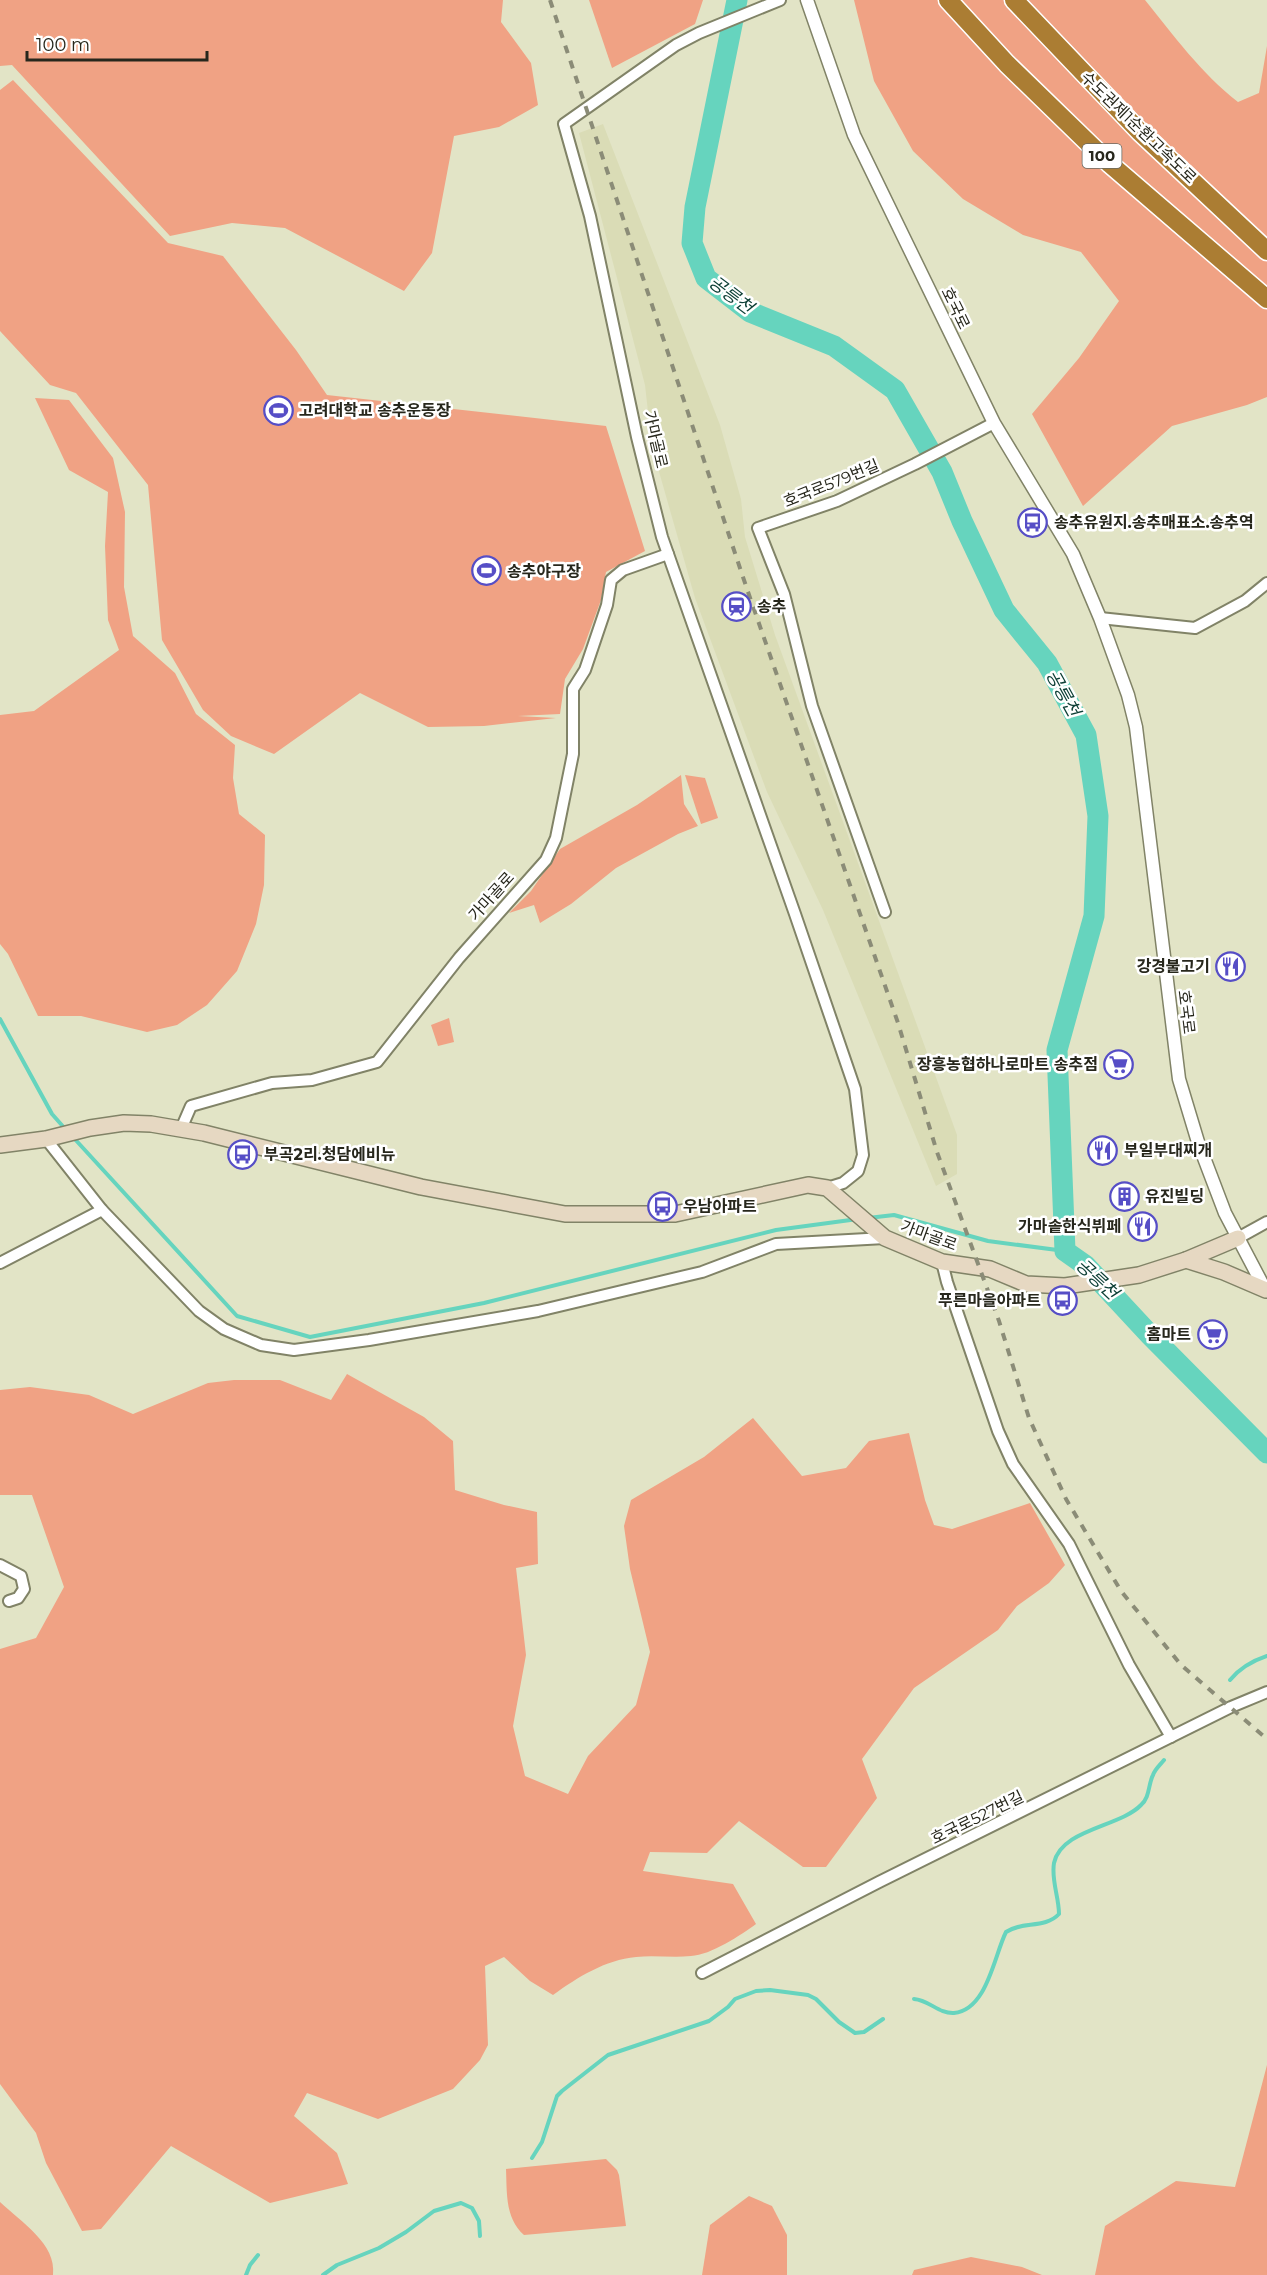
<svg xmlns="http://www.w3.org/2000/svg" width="1267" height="2275" font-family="Montserrat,'Noto Sans KR',sans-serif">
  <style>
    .built { fill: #dadcb6 }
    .green { fill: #f0a284 }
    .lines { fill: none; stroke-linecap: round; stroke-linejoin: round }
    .stream { stroke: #66d4be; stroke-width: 4 }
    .river { stroke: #66d4be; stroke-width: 21 }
    .minor-casing { stroke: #818367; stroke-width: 14 }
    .tertiary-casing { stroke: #818367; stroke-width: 15 }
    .secondary-casing { stroke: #818367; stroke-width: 18 }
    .motorway-casing { stroke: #fff; stroke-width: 21 }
    .minor { stroke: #fff; stroke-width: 10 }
    .tertiary { stroke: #fff; stroke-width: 12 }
    .secondary { stroke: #e6d8c2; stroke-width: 15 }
    .motorway { stroke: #ab7d33; stroke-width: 18 }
    .rail { stroke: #8b8c77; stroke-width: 4; stroke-dasharray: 8 8; stroke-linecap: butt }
    .labels { text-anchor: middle; stroke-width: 5; stroke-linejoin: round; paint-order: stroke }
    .shield { fill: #fff; stroke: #686860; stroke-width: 1.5 }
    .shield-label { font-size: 15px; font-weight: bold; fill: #27271c }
    .street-label { font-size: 16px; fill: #27271c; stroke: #fff }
    .poi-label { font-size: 16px; font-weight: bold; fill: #27271c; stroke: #fff; text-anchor: start }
    .water-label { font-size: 18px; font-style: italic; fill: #0e4037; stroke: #fff }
  </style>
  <rect width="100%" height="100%" fill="#e2e4c6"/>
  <polygon class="built" points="603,124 720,425 741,499 745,537 775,635 957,1135 957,1174 936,1186 823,910 767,792 695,598 652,447 645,385 579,133"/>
  <g class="green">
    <polygon points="0,0 503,0 501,22 531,63 538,105 499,127 454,136 432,253 404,291 285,228 232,223 170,236 12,65 0,66"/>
    <polygon points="589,0 703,0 695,24 612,68"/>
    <path d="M854 0H1145C1174 36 1201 73 1238 102L1259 93 1267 46V397L1247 405 1172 426 1083 506 1032 414 1079 358 1119 301 1081 252 1023 235 963 199 913 151 874 81Z"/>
    <polygon points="13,80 168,243 223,256 296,350 327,395 606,426 645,551 606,572 601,600 583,649 565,679 560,714 518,716 556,718 484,726 428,727 360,693 274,754 231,736 203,710 162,640 148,485 76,393 50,385 0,331 0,90"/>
    <polygon points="35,398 69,400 113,458 125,512 124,587 133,636 175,673 196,714 235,745 233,778 239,814 265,835 264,885 256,924 237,971 207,1005 177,1025 147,1032 81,1016 38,1016 8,954 0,944 0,715 34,711 119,650 108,620 105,546 108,492 69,470"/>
    <polygon points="681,775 684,804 698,826 678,834 616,868 571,904 540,923 534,905 509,913 531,891 560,849 637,805"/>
    <polygon points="685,775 705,778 718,818 701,824"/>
    <polygon points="449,1018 454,1042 438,1046 431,1025"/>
    <path d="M347 1374 424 1417 453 1441 455 1490 504 1505 537 1512 538 1564 516 1568 526 1655 513 1726 525 1776 568 1794 588 1756 636 1705 650 1652 630 1569 624 1526 631 1500 704 1457 753 1418 802 1476 846 1468 869 1441 909 1433 925 1500 934 1525 952 1529 1030 1503 1065 1565 1049 1583 1017 1606 998 1630 914 1688 862 1759 877 1798 826 1867H803L739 1821 707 1853 650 1852 643 1871 733 1884 756 1924C741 1935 711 1955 691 1956 673 1958 654 1955 636 1957 605 1960 578 1977 553 1995L530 1981 504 1957 485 1966 488 2045 480 2060 453 2089 378 2119 307 2093 294 2116 337 2153 348 2184 270 2203 171 2146 101 2229 82 2231 46 2163 36 2133 0 2084V1649L36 1638 64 1587 32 1495H0V1390L30 1387 89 1395 133 1414 208 1383 234 1380H280L331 1400Z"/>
    <polygon points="1267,2065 1267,2275 1095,2275 1105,2226 1176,2181 1235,2187"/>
    <path d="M606 2159 617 2170 619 2175 626 2226 524 2235C505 2218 507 2193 506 2169Z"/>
    <polygon points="749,2196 772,2206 787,2235 787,2275 702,2275 710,2225"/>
    <path d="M0 2202C21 2222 57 2244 53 2275H0Z"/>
    <polygon points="971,2257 1022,2267 1042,2275 912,2275 914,2270"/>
  </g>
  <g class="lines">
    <g class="stream">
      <polyline points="0,1019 52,1114 67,1131"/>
      <polyline points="72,1136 237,1316 310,1337 484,1303 776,1230 858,1219"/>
      <polyline points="868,1218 894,1215 988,1241 1065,1251"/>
      <path d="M1230 1680C1240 1668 1252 1661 1267 1656"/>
      <path d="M914 1999C929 2000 939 2014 954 2013 987 2010 994 1956 1006 1932 1022 1921 1045 1929 1059 1914 1059 1897 1051 1880 1054 1863 1061 1829 1120 1827 1141 1805 1150 1797 1148 1785 1153 1775 1155 1769 1160 1765 1164 1760"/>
      <polyline points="532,2158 542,2142 557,2096 562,2091 608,2055 709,2021 728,2007 735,1999 756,1991 770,1990 808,1995 816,1999 839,2022 855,2033 864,2032 883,2019"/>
      <polyline points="246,2275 250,2265 258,2255"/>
      <polyline points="323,2275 337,2265 379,2248 406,2232 434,2211 461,2203 472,2208 479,2221 480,2236"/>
    </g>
    <polyline class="river" points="737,0 695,207 692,243 706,278 750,312 834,346 895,390 942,472 962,521 1004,610 1047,663 1086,735 1098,816 1094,916 1057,1050 1065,1251 1085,1265 1150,1335 1267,1453"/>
    <defs>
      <g id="minor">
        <polyline points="780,0 699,33 676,45 564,124 590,216 637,437 662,537 795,914 855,1089 863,1155 858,1171 843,1183 827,1188"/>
        <polyline points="1100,618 1195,628 1245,601 1267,583"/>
        <polyline points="885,912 812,706 784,594 758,528 837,501 915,464 994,423"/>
        <polyline points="181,1129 191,1106 272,1083 312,1080 377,1062 459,958 546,860 556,838 573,754 573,689 585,670 607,605 611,580 623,570 668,554"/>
        <polyline points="46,1139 102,1210 199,1311 224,1329 261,1345 294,1350 369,1340 538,1311 702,1272 776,1244 885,1238"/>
        <polyline points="1238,1238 1267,1222"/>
        <polyline points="942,1262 947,1282 998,1431 1013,1464 1069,1544 1129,1665 1171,1737"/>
        <polyline points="0,1263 102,1210"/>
        <polyline points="0,1565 21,1576 24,1589 18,1598 9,1601"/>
        <polyline points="702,1973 879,1882 1231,1707 1267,1692"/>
      </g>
      <polyline id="tertiary" points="807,0 854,135 994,423 1073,554 1100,618 1128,695 1136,727 1179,1079 1198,1142 1225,1213 1266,1291"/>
      <g id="secondary">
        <polyline points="0,1145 46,1139 90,1128 124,1123 151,1124 204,1133 421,1187 565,1214 675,1214 808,1185 827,1188 885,1238 942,1262 990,1269 1026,1284 1065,1286 1139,1275 1186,1260 1238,1238"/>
        <polyline points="1186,1260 1224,1272 1266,1290"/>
      </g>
      <g id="motorway">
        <polyline points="948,0 1007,64 1110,164 1267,299"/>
        <polyline points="1014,0 1140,132 1267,251"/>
      </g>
    </defs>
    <use href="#minor" class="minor-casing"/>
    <use href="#tertiary" class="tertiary-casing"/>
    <use href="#secondary" class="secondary-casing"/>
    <use href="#motorway" class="motorway-casing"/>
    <use href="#minor" class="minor"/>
    <use href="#tertiary" class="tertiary"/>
    <use href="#secondary" class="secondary"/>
    <use href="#motorway" class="motorway"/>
    <polyline class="rail" points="550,0 747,589 898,1023 937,1152 999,1321 1029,1418 1066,1499 1121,1591 1181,1665 1267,1739"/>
  </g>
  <defs>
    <symbol id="stadium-ring" viewBox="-11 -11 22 22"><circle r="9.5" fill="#fff" stroke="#564ec6" stroke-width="1.5"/><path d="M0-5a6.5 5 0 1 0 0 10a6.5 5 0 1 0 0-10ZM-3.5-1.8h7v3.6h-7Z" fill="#564ec6"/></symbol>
    <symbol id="bus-ring" viewBox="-11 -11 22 22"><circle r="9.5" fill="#fff" stroke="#564ec6" stroke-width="1.5"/><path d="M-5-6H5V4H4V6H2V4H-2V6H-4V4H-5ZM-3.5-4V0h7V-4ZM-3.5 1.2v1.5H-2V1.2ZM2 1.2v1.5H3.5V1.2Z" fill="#564ec6"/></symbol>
    <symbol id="station-ring" viewBox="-11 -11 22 22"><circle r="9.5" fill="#fff" stroke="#564ec6" stroke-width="1.5"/><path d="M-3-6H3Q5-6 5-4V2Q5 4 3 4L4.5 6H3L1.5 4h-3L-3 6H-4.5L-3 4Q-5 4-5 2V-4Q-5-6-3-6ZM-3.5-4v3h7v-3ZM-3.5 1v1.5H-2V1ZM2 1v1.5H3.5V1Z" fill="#564ec6"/></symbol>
    <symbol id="restaurant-ring" viewBox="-11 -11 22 22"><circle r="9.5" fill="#fff" stroke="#564ec6" stroke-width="1.5"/><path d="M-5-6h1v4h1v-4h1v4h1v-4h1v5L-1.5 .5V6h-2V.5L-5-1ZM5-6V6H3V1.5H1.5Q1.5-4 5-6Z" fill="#564ec6"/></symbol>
    <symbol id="supermarket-ring" viewBox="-11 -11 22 22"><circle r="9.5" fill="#fff" stroke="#564ec6" stroke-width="1.5"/><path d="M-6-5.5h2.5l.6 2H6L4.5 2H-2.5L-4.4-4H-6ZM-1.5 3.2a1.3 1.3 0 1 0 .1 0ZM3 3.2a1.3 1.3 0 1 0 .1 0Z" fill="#564ec6"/></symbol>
    <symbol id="building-ring" viewBox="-11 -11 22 22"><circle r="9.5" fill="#fff" stroke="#564ec6" stroke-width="1.5"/><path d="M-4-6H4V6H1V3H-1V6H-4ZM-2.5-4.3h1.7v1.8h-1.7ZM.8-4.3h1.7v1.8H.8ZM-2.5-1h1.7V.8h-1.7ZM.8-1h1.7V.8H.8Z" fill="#564ec6"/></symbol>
  </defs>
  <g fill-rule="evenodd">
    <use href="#stadium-ring" x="262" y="394" width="33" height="33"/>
    <use href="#bus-ring" x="1016" y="506" width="33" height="33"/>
    <use href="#stadium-ring" x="470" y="554" width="33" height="33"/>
    <use href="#station-ring" x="720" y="590" width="33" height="33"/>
    <use href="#restaurant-ring" x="1214" y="950" width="33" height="33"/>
    <use href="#supermarket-ring" x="1102" y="1048" width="33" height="33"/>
    <use href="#restaurant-ring" x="1086" y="1134" width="33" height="33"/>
    <use href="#bus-ring" x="226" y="1138" width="33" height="33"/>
    <use href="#building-ring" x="1108" y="1180" width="33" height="33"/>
    <use href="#bus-ring" x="646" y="1190" width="33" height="33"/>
    <use href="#restaurant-ring" x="1126" y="1210" width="33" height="33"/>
    <use href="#bus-ring" x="1046" y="1284" width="33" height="33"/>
    <use href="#supermarket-ring" x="1196" y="1318" width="33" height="33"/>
  </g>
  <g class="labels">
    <rect class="shield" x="1082.5" y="144" width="39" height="24" rx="4.5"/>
    <g class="shield-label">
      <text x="1102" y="161">100</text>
    </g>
    <g class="street-label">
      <text transform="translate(1139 127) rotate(44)" y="6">수도권제1순환고속도로</text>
      <text transform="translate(956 308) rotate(64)" y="6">호국로</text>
      <text transform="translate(656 439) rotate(77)" y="6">가마골로</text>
      <text transform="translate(831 483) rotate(-22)" y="6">호국로579번길</text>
      <text transform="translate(491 896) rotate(-48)" y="6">가마골로</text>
      <text transform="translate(1187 1012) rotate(83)" y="6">호국로</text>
      <text transform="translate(929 1235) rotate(20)" y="6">가마골로</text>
      <text transform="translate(977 1817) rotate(-26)" y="6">호국로527번길</text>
    </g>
    <g class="poi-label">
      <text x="299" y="416">고려대학교 송추운동장</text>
      <text x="1054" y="528">송추유원지.송추매표소.송추역</text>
      <text x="507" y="577">송추야구장</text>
      <text x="757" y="612">송추</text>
      <text x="1210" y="972" text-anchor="end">강경불고기</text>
      <text x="1098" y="1070" text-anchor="end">장흥농협하나로마트 송추점</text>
      <text x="1124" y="1156">부일부대찌개</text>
      <text x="264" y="1160">부곡2리.청담에비뉴</text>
      <text x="1145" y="1202">유진빌딩</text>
      <text x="683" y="1212">우남아파트</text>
      <text x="1121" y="1232" text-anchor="end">가마솥한식뷔페</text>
      <text x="1041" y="1306" text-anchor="end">푸른마을아파트</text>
      <text x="1191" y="1340" text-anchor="end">홈마트</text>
    </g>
    <g class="water-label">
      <text transform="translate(731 295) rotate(37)" y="6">공릉천</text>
      <text transform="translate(1063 693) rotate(61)" y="6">공릉천</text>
      <text transform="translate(1097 1279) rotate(43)" y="6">공릉천</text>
    </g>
  </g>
  <path d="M27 51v9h180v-9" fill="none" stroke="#27271c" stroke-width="3"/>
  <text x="36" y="51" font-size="18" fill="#27271c" stroke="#ffffff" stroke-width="4.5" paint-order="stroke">100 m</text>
</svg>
